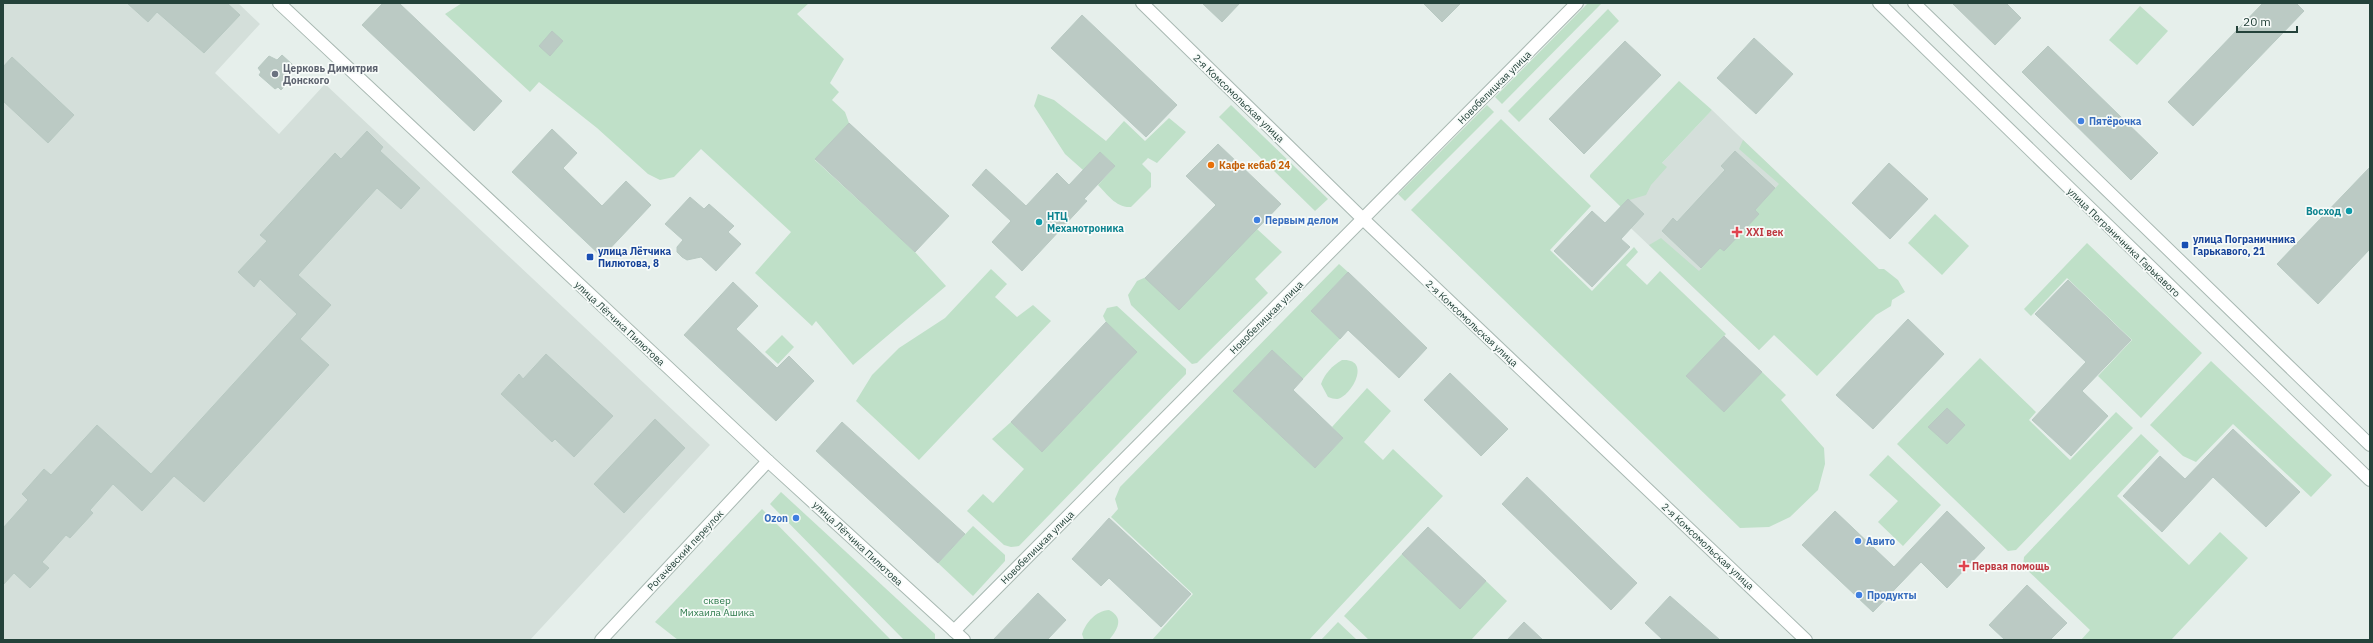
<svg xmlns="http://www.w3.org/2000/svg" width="2373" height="643" font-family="'IBM Plex Sans',sans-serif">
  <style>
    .built { fill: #d4dfda }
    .green { fill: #bfe0c8 }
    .building { fill: #bbcac4; stroke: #b8c9c2 }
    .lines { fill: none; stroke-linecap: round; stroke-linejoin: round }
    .minor-casing { stroke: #a8b8b2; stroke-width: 14 }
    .tertiary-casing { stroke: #a8b8b2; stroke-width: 14 }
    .minor { stroke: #fff; stroke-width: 12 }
    .tertiary { stroke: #fff; stroke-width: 12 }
    .worship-dot { fill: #6b7280; stroke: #f7fbf9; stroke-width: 1.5 }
    .shop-dot { fill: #3f7fe0; stroke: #f7fbf9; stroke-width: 1.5 }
    .food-dot { fill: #e8710a; stroke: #f7fbf9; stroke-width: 1.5 }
    .culture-dot { fill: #0f9aa8; stroke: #f7fbf9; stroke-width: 1.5 }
    .health-dot { fill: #e0444e; stroke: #f7fbf9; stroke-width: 1.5 }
    .transit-dot { fill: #1a4fb4; stroke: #f7fbf9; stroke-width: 1.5 }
    .labels { text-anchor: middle; stroke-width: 3.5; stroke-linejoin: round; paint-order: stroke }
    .worship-label { font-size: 10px; font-weight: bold; fill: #5b616d; stroke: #f7fbf9; text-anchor: start }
    .street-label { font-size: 10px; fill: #24423a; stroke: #f7fbf9 }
    .shop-label { font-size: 10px; font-weight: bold; fill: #366cbe; stroke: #f7fbf9; text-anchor: start }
    .food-label { font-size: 10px; font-weight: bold; fill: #c56008; stroke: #f7fbf9; text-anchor: start }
    .culture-label { font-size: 10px; font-weight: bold; fill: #0d838f; stroke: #f7fbf9; text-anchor: end }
    .health-label { font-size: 10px; font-weight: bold; fill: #be3a42; stroke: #f7fbf9; text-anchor: start }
    .transit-label { font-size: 10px; font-weight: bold; fill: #164399; stroke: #f7fbf9; text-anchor: start }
    .park-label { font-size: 10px; fill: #2d7a4b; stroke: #f7fbf9 }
  </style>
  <rect width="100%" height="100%" fill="#e6efeb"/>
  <g class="built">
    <polygon points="3,3 238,3 260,24 215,73 279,134 325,84 710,445 530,640 3,640"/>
    <polygon points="1712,110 1879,270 1794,314 1759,350 1615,213"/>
  </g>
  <g class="green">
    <polygon points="462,3 809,3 797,14 844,59 830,83 839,92 832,100 845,112 849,123 815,160 915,252 946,286 853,365 816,321 812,326 755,273 791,232 701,149 674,177 660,180 648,174 597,128 539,82 530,92 445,14"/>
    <polygon points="1588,3 1602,3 1502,104 1495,97"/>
    <polygon points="2140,6 2168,31 2137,65 2109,40"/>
    <polygon points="1608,9 1619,21 1519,122 1508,111"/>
    <polygon points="1679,81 1712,110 1662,163 1667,167 1651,185 1646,195 1626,201 1621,207 1590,177 1590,175"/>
    <path d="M1038 94 1054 100 1106 141 1124 121 1145 141 1169 118 1186 132 1157 163 1148 158 1142 164 1151 173V187L1131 207C1116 208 1107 194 1098 185L1115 166 1100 152 1083 170 1065 154 1034 106Z"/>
    <polygon points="1231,105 1328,199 1315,211 1219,117"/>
    <polygon points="1487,105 1494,112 1405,201 1398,194"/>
    <polygon points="1501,119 1591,206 1550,250 1592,291 1634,247 1638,252 1626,265 1647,285 1660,271 1726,334 1686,376 1724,412 1762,372 1786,395 1781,400 1824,448 1825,464 1818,490 1790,517 1769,527 1740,528 1411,210"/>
    <polygon points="1743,140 1879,269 1884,269 1898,280 1905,292 1892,300 1891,306 1876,315 1817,376 1774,335 1759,350 1649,245 1661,238 1699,271 1720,248 1724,251 1759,214 1755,210 1779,184 1739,149"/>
    <polygon points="1935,214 1969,246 1942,275 1908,243"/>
    <polygon points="1257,229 1282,252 1255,279 1268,293 1197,363 1192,364 1131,305 1128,295 1137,281"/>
    <polygon points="2087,243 2202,353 2141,418 2098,376 2132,340 2067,278 2031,316 2024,309"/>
    <polygon points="1339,264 1348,272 1311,311 1340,339 1303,379 1272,350 1233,391 1315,468 1343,438 1332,427 1367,388 1391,411 1364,442 1383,460 1393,449 1443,496 1309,640 1152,640 1193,594 1111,517 1118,509 1115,499 1120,487"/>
    <polygon points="991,269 1007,284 995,297 1017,317 1033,305 1051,321 919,460 856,401 872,375 899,348 945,318"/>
    <polygon points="1117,306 1186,369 1186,374 1019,546 1011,547 1004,545 967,511 983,494 993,503 1024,469 992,439 1011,422 1042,452 1137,352 1106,322 1103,316 1107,308"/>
    <polygon points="782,335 794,347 778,364 765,352"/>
    <polygon points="1980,358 2036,412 2029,420 2070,460 2116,412 2133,428 2016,550 2008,551 1897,444"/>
    <path d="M1342 360C1372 358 1352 396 1337 399 1334 399 1331 398 1328 397L1321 384C1325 373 1332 366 1342 360Z"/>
    <polygon points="2211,361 2332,475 2311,497 2233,424 2196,462 2183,456 2150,425"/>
    <polygon points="2141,434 2159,451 2117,496 2189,565 2220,532 2248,558 2171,640 2081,640 2090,630 2023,566 2024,557"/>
    <polygon points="1888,455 1941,505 1903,546 1878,522 1898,501 1869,475"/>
    <polygon points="781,492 935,634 935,640 904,640 770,504"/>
    <polygon points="762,509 891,640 678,640 655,622"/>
    <polygon points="973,526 1005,555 1005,561 973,596 938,563"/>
    <polygon points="1402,554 1460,609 1486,581 1507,601 1471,640 1369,640 1344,616"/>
    <path d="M1109 610C1125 618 1117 630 1109 640H1084L1082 634C1086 622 1096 611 1109 610Z"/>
    <polygon points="1338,622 1357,640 1321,640"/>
  </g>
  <g class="building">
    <polygon points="127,3 227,3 240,15 204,53 157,12 148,22"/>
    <polygon points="383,3 399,3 502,101 474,131 362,25"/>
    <polygon points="1202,3 1240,3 1222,22"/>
    <polygon points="1423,3 1461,3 1442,22"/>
    <polygon points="1952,3 2006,3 2021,18 1995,45"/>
    <polygon points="2263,3 2296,3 2304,11 2193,126 2168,102"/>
    <polygon points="1082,15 1177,105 1146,137 1051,48"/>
    <polygon points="552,31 563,41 550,56 539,46"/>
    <polygon points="1754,38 1793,74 1756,114 1717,78"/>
    <polygon points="1625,41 1661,75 1584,154 1549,119"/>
    <polygon points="2048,46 2158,153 2131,180 2022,72"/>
    <polygon points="282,55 293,65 288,70 291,73 288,75 291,79 281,90 278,87 275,89 259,75 261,72 258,68 269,56 277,60"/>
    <polygon points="12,57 74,115 48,143 3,101 3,67"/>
    <polygon points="849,123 949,216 915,252 815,159"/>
    <polygon points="552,129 577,153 563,168 602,206 626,181 651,205 602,257 512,172"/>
    <polygon points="367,131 383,147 380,151 420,188 401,209 377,188 298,275 331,305 300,339 329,365 204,502 174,476 142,511 113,484 90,510 93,513 70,538 66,535 42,562 49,568 30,588 14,573 3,585 3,528 28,500 22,494 44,469 51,475 97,425 151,474 297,314 260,279 254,287 238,272 267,241 260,235 335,153 341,159"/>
    <polygon points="1218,144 1281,204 1179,310 1145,278 1216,205 1186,176"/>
    <polygon points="1735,151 1775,188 1755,210 1759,214 1724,251 1720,248 1701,268 1662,231 1673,218 1677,222 1725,170 1721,166"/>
    <polygon points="1100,152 1115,166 1084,199 1087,201 1022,271 992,242 1011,221 972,185 986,169 1026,206 1057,173 1069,185"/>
    <polygon points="1889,163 1928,199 1890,239 1852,203"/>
    <polygon points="2370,167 2370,249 2318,304 2277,264"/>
    <polygon points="690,197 704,209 709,204 734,226 728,232 741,244 716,271 701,257 687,260 682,257 677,252 677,247 683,240 665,224"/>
    <polygon points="1628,199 1644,214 1621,239 1630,247 1592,287 1554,251 1592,211 1605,223"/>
    <polygon points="1348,272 1427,348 1399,378 1348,330 1340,339 1311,311"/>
    <polygon points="2068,280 2131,340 2082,391 2108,416 2071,456 2032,420 2086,362 2035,314"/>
    <polygon points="733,282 758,306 736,329 777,368 789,356 814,381 776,421 684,335"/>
    <polygon points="1908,319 1944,354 1873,429 1836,395"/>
    <polygon points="1106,322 1137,352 1042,452 1011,422"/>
    <polygon points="1724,336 1762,372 1724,412 1686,376"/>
    <polygon points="1272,350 1303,379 1293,390 1343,438 1315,468 1233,391"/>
    <polygon points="546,354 613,416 574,457 555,439 552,442 501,394 519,374 523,379"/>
    <polygon points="1450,373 1508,429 1481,456 1424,400"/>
    <polygon points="1947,408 1965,425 1947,444 1928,427"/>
    <polygon points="655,419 685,448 624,513 594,484"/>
    <polygon points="842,422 965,534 938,563 816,451"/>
    <polygon points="2233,429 2300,492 2266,527 2213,477 2162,532 2123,496 2160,456 2185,479"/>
    <polygon points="1527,477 1637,583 1611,610 1502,504"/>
    <polygon points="1835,511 1894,567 1947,511 1985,548 1947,588 1921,562 1873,612 1802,545"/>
    <polygon points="1109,518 1191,594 1161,627 1109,578 1101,586 1072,559"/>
    <polygon points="1428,527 1486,581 1460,609 1402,554"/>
    <polygon points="2027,585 2067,623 2050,640 2005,640 1989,625"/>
    <polygon points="1038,593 1066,620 1047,640 993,640"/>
    <polygon points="1670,596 1720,640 1663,640 1645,623"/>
    <polygon points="1524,622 1543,640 1507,640"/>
  </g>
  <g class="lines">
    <defs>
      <g id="minor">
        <polyline points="279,3 768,461 964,640"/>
        <polyline points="1142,3 1363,219 1806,640"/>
        <polyline points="954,631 1577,3"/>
        <polyline points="601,640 768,461"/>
      </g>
      <g id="tertiary">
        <polyline points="1879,3 2370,480"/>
        <polyline points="1914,3 2370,445"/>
      </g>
    </defs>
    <use href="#minor" class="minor-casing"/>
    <use href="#tertiary" class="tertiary-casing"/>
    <use href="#minor" class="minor"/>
    <use href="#tertiary" class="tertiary"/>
  </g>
  <circle class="worship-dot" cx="275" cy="74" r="4"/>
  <g class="shop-dot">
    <circle cx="2081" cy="121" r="4"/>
    <circle cx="1257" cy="220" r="4"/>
    <circle cx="796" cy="518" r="4"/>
    <circle cx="1858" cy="541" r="4"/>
    <circle cx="1859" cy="595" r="4"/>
  </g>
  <circle class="food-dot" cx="1211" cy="165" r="4"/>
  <g class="culture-dot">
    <circle cx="2349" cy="211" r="4"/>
    <circle cx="1039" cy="222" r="4"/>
  </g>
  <g class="health-dot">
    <path d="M1735 226h4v4h4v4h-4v4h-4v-4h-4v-4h4z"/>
    <path d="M1962 560h4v4h4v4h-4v4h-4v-4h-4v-4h4z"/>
  </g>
  <g class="transit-dot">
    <rect x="2181" y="241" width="8" height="8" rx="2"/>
    <rect x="586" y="253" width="8" height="8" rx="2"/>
  </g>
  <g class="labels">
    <g class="worship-label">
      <text x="283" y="72">Церковь Димитрия<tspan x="283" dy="12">Донского</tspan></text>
    </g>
    <g class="street-label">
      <text transform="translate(1494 87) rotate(-45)" y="4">Новобелицкая улица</text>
      <text transform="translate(1239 98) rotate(44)" y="4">2-я Комсомольская улица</text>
      <text transform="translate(2124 242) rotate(44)" y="4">улица Пограничника Гарькавого</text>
      <text transform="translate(1266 317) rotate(-45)" y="4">Новобелицкая улица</text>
      <text transform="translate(620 323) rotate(43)" y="4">улица Лётчика Пилютова</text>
      <text transform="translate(1472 323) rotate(43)" y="4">2-я Комсомольская улица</text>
      <text transform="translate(858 543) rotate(43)" y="4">улица Лётчика Пилютова</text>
      <text transform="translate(1708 546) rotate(43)" y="4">2-я Комсомольская улица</text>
      <text transform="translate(1037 547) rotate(-45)" y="4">Новобелицкая улица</text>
      <text transform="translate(685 550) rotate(-47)" y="4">Рогачёвский переулок</text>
    </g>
    <g class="shop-label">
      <text x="2089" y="125">Пятёрочка</text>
      <text x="1265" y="224">Первым делом</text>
      <text x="788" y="522" text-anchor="end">Ozon</text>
      <text x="1866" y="545">Авито</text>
      <text x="1867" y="599">Продукты</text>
    </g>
    <g class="food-label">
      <text x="1219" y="169">Кафе кебаб 24</text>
    </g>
    <g class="culture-label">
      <text x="2341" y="215">Восход</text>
      <text x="1047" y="220" text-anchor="start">НТЦ<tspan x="1047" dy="12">Механотроника</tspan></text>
    </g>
    <g class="health-label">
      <text x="1746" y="236">XXI век</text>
      <text x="1972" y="570">Первая помощь</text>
    </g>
    <g class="transit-label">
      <text x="2193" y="243">улица Пограничника<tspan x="2193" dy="12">Гарькавого, 21</tspan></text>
      <text x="598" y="255">улица Лётчика<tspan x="598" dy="12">Пилютова, 8</tspan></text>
    </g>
    <g class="park-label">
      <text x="717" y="604">сквер<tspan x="717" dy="12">Михаила Ашика</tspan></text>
    </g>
  </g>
  <rect width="2373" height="643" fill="none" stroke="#24423a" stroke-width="8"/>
  <path d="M2237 26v6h60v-6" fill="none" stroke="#24423a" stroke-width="2"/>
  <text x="2243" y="26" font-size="12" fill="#24423a" stroke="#f7fbf9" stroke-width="3" paint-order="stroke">20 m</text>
</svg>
